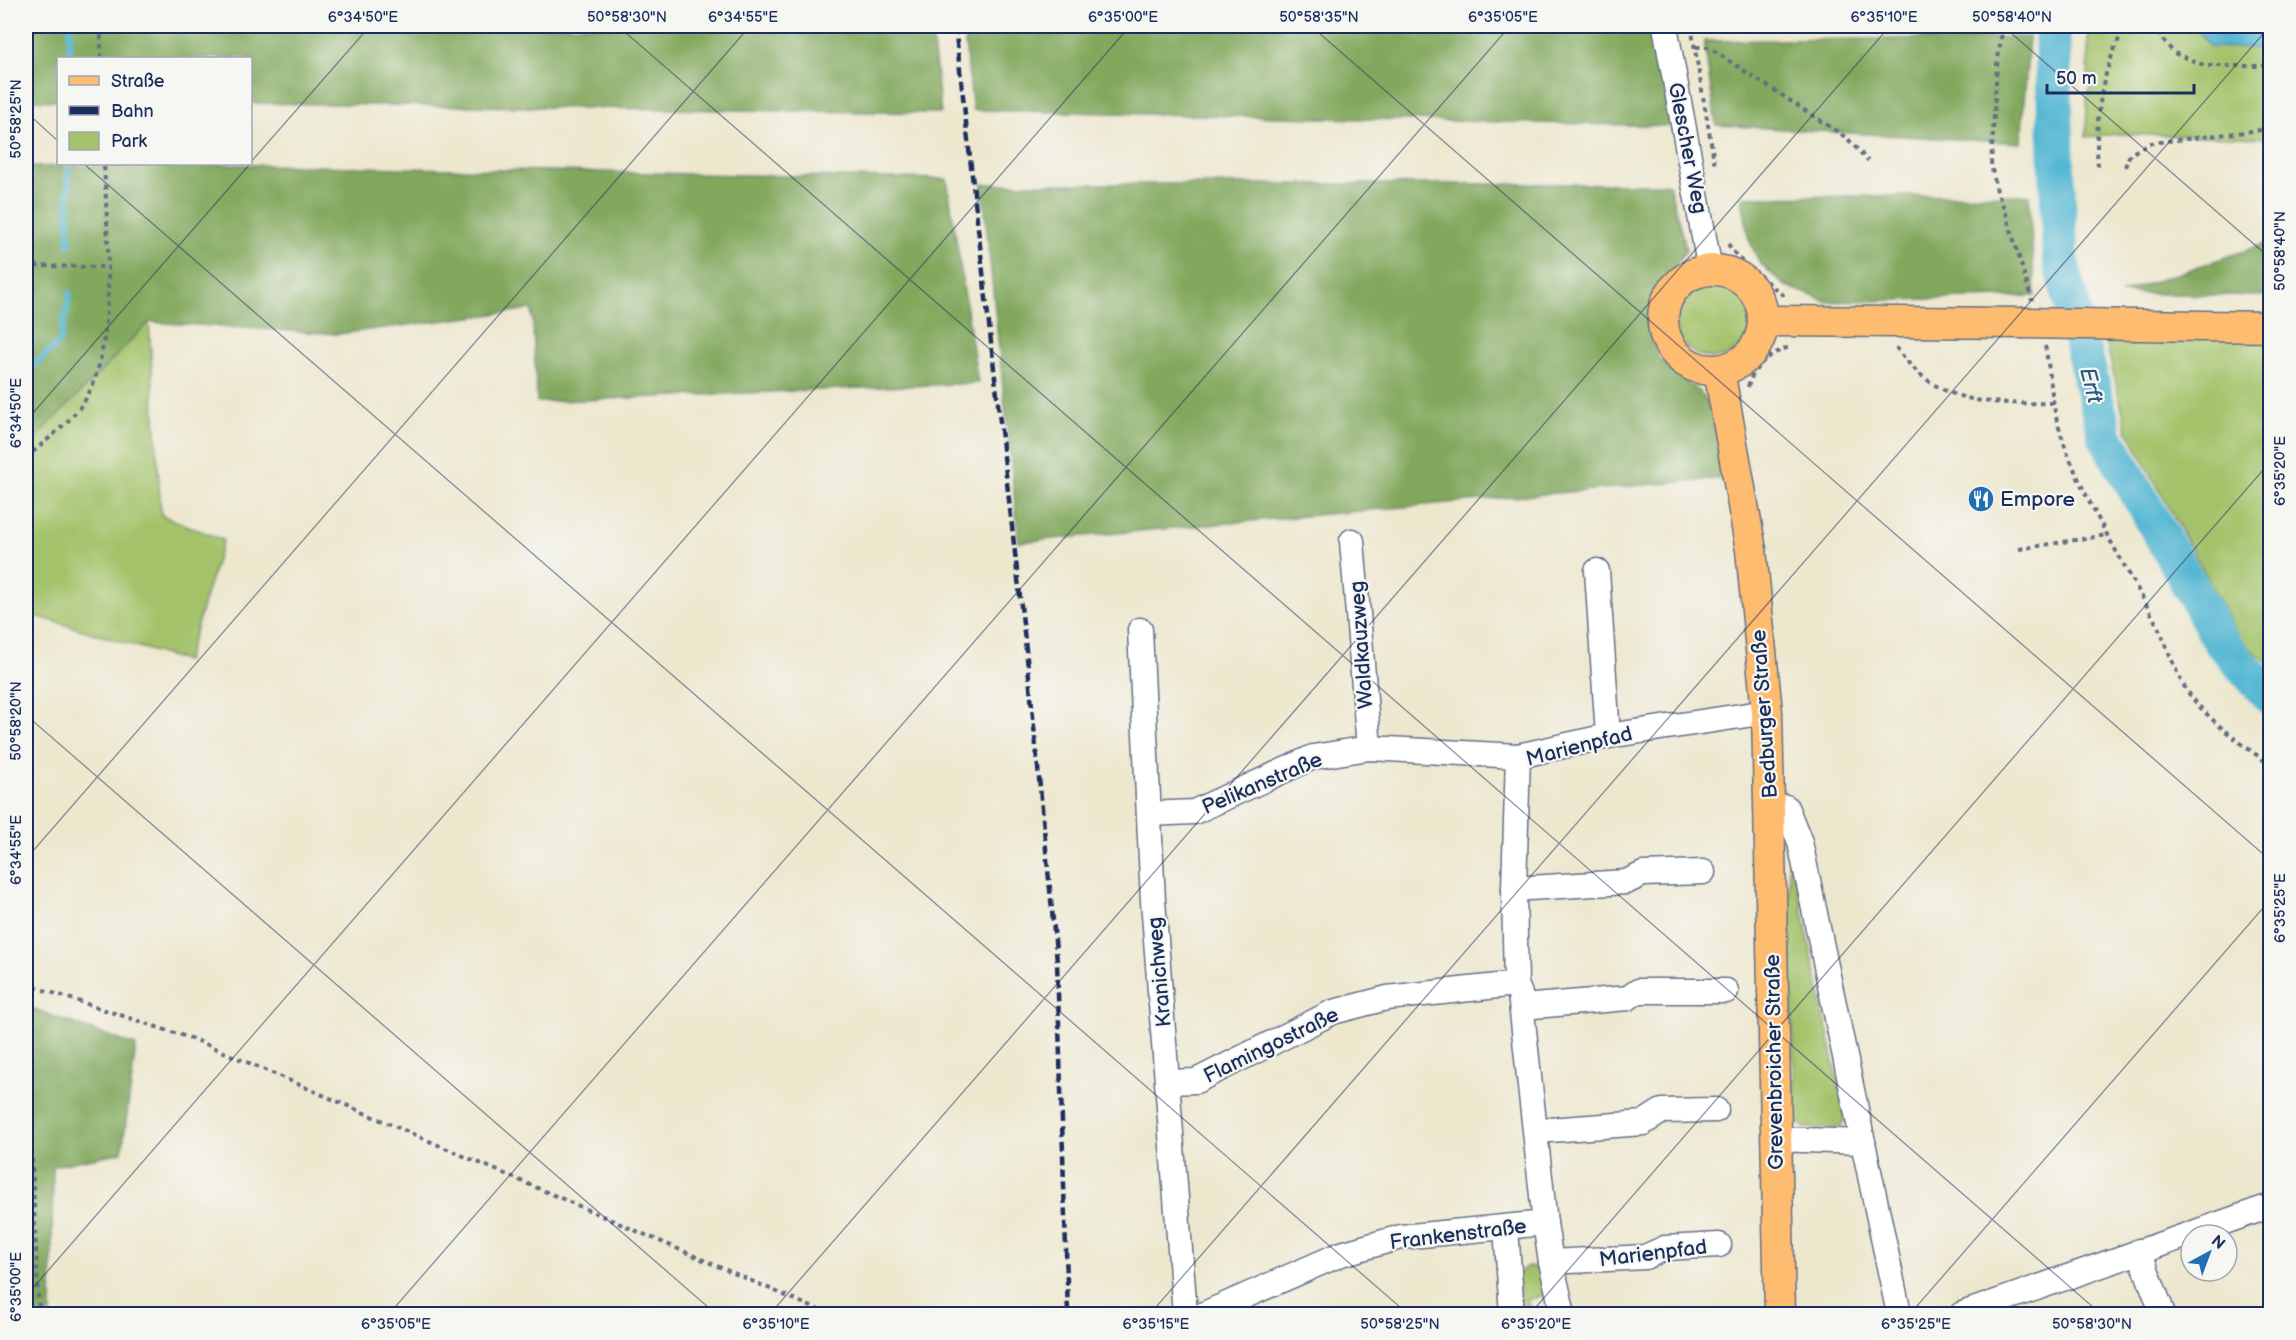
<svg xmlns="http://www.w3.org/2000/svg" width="2296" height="1340" font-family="'Balsamiq Sans',sans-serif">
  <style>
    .green { fill: #a3c269; stroke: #5f7864; stroke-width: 1.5 }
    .forest { fill: #82a85d; stroke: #4e6c5e; stroke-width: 1.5 }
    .water { fill: #54b7d3; stroke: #387398; stroke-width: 1.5 }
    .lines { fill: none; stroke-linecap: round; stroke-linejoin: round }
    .stream { stroke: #54b7d3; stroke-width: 6 }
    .river { stroke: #54b7d3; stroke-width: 36 }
    .minor-casing { stroke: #646f85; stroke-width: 27 }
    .major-casing { stroke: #646f85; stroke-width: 33 }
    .path { stroke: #646f85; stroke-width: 4; stroke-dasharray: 4.5 4.5; stroke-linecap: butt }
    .minor { stroke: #fff; stroke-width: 24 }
    .major { stroke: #febc70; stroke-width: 30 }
    .rail { stroke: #1b2f5e; stroke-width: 4.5; stroke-dasharray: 9 4.5; stroke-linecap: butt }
    .major-bridge-casing { stroke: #646f85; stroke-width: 33; stroke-linecap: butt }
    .major-bridge { stroke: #febc70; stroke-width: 30 }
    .ticks { fill: none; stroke: #1b2f5e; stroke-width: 1.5; stroke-opacity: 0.45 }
    .labels { text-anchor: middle; stroke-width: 4.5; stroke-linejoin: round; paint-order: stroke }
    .street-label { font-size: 21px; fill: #1b2f5e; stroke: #f6f6f2 }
    .poi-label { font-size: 21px; fill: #1b2f5e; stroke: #f6f6f2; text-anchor: start }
    .water-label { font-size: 22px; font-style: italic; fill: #2c5881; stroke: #f6f6f2 }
    .neatline { fill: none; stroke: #1b2f5e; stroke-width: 2 }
    .ticks-label { font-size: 15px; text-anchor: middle; fill: #1b2f5e }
  </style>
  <rect width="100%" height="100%" fill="#f6f6f2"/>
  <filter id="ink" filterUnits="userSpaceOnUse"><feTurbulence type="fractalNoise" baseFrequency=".0167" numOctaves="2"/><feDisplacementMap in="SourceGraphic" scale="12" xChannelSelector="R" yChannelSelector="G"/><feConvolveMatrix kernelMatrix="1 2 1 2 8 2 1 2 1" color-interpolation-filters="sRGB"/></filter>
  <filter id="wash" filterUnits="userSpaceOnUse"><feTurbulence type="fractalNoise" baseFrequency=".008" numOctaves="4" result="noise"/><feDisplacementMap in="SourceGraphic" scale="24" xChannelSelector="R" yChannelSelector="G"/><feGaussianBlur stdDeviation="1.35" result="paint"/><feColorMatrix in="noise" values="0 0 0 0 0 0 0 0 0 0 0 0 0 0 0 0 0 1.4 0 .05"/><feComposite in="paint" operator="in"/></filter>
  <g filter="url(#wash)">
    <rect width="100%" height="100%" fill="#ede7ce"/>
    <g class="green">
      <polygon points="2088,26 2270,26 2270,138 2118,134 2086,137 2087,99 2095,75 2088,75"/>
      <circle cx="1713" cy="320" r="38"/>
      <polygon points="149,322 161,515 223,540 186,661 26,613 26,448"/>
      <polygon points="2104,334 2270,336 2270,665 2240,639 2127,430"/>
      <polygon points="1788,840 1845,1115 1844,1123 1838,1128 1805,1128 1795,1121"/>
      <path d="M1529 1266C1546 1269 1545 1280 1547 1294L1527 1300 1531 1314H1519L1518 1274Z"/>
    </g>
    <g class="forest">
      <polygon points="26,26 931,26 941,113 251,103 250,58 58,58 58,101 26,100"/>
      <polygon points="963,26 1656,26 1670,126 973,110"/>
      <polygon points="2029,37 2021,143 1716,125 1704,41"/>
      <polygon points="207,164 947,179 978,383 537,402 532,309 338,334 149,322 26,448 26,167"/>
      <polygon points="982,184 1669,184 1686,250 1655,296 1646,323 1659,359 1705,397 1733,477 1019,542"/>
      <polygon points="2029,195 2035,296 1828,302 1784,285 1759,262 1748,237 1742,197"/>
      <polygon points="2270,242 2270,296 2121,293"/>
      <polygon points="26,1006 136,1046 122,1152 53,1166 51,1314 26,1314"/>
    </g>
    <polygon class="water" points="2195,26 2270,26 2270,48 2210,47"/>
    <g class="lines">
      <g class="stream">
        <polyline points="69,58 70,26"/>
        <polyline points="68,169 69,245"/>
        <polyline points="26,372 60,342 70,293"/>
      </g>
      <polyline class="river" points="2052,26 2060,258 2105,435 2221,642 2270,697"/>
    </g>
  </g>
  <g filter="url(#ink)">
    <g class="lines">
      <defs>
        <g id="minor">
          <polyline points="1665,26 1710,270"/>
          <polyline points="1352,541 1369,748"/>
          <polyline points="1597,571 1608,736"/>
          <polyline points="1140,630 1153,901 1185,1314"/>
          <polyline points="1771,810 1786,807 1800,842 1899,1314"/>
          <polyline points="1149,814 1194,812 1313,757 1369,748 1518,756"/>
          <polyline points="1514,889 1626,882 1643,874 1703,872"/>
          <polyline points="1522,1007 1628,998 1638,991 1726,991"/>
          <polyline points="1168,1082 1196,1081 1333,1012 1387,998 1516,984"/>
          <polyline points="1536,1131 1643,1123 1662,1111 1716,1110"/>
          <polyline points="1775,1139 1863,1142"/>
          <polyline points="1506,1228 1512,1314"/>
          <polyline points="2139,1251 2163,1314"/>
          <polyline points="1551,1262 1645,1257 1665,1248 1719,1245"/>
          <polyline points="1204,1314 1341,1254 1401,1237 1545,1223"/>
          <polyline points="1563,1314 1551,1262 1545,1223 1520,994 1516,984 1514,889 1518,756 1608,736 1767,712"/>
          <polyline points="1962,1314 2270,1206"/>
        </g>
        <g id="major">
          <circle cx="1713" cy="320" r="50"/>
          <polyline points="1764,321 2022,323"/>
          <polyline points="2137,325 2270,327"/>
          <polyline points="1719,370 1751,550 1767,712 1780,1314"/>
        </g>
      </defs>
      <use href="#minor" class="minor-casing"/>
      <use href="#major" class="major-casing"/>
      <g class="path">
        <polyline points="101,26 101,58"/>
        <polyline points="1691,26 1715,166"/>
        <polyline points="2003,26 1997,65 1991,165 1997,191 2006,213 2032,301"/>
        <polyline points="2151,26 2174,53 2206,66 2270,66"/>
        <polyline points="1696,47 1708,47 1847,138 1868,161"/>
        <path d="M2098 166C2094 120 2102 66 2126 26"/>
        <polyline points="2125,167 2130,154 2151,143 2270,129"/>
        <polyline points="1728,244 1738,258 1783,295 1783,299"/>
        <polyline points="26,266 109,267"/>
        <path d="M2045 346C2051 375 2051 403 2060 431 2082 501 2125 562 2158 627 2170 651 2176 679 2194 700 2215 726 2244 745 2270 765"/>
        <path d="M1896 347C1937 406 1987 404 2052 403"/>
        <path d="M1748 387C1753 366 1770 353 1790 347"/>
        <path d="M26 458C45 441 71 422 85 400 118 346 107 227 104 164"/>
        <polyline points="2019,549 2107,535"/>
        <polyline points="26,984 196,1040 828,1314"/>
        <polyline points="26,1033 39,1314"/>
      </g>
      <use href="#minor" class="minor"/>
      <use href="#major" class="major"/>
      <polyline class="rail" points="955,26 1029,676 1057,961 1068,1314"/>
      <defs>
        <polyline id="major-bridge" points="2022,323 2137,325"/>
      </defs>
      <use href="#major-bridge" class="major-bridge-casing"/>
      <use href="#major-bridge" class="major-bridge"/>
    </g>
  </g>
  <path class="ticks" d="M618 26 2101 1314M1311 26 2270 860M2003 26 2270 258M26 112 58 141M250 163 370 26M84 164 1408 1314M26 421 250 164M26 715 716 1314M26 859 750 26M26 1296 1130 26M389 1314 1510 26M770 1314 1890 26M1150 1314 2270 26M1530 1314 2270 462M1910 1314 2270 900"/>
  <defs>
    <symbol id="restaurant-disc" viewBox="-11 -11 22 22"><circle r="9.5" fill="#1f6fb2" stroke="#f6f6f2"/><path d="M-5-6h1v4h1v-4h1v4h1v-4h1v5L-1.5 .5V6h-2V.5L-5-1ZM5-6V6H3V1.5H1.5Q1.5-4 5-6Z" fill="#fff"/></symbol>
  </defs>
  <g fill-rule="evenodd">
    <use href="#restaurant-disc" x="1966" y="484" width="30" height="30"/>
  </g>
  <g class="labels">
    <g class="street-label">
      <text transform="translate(1688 148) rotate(79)" y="7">Glescher Weg</text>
      <text transform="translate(1361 645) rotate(-94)" y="7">Waldkauzweg</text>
      <text transform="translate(1764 714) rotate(-94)" y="7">Bedburger Straße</text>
      <text transform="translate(1579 746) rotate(-14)" y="7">Marienpfad</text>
      <text transform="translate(1262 783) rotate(-23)" y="7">Pelikanstraße</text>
      <text transform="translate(1159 972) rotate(-95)" y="7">Kranichweg</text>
      <text transform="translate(1271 1045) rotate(-26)" y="7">Flamingostraße</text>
      <text transform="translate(1774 1062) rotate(-91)" y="7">Grevenbroicher Straße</text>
      <text transform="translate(1458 1234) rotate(-7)" y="7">Frankenstraße</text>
      <text transform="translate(1653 1253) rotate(-7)" y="7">Marienpfad</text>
    </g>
    <g class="poi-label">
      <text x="2000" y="506">Empore</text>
    </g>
    <g class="water-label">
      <text transform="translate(2092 385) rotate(76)" y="8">Erft</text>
    </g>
  </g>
  <rect width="2296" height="1340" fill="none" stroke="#f6f6f2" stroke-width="66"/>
  <rect x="57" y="57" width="195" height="108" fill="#f6f6f2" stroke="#9ea6b7" stroke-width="1.5"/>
  <rect x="69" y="76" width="30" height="9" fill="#febc70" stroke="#9ea6b7" stroke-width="1.5"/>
  <text x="111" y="87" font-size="18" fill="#1b2f5e">Straße</text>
  <rect x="69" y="106" width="30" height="9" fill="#1b2f5e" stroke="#9ea6b7" stroke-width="1.5"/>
  <text x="111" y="117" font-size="18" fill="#1b2f5e">Bahn</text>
  <rect x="69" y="132" width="30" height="18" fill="#a3c269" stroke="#9ea6b7" stroke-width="1.5"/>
  <text x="111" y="147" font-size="18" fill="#1b2f5e">Park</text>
  <g transform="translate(2209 1253) rotate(41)"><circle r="28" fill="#f6f6f2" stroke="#9ea6b7" stroke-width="1.5"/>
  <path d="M0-4.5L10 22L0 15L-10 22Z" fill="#1f6fb2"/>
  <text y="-9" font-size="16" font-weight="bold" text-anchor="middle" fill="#1b2f5e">N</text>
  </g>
  <path d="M2047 84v9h147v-9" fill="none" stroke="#1b2f5e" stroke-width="3"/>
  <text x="2056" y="84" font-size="18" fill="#1b2f5e" stroke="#f6f6f2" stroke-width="4.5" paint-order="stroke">50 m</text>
  <rect x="33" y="33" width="2230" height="1274" class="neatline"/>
  <g class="ticks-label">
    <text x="363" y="22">6°34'50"E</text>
    <text x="627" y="22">50°58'30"N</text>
    <text x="743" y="22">6°34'55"E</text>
    <text x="1123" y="22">6°35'00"E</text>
    <text x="1319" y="22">50°58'35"N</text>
    <text x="1503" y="22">6°35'05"E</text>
    <text x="1884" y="22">6°35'10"E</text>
    <text x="2012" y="22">50°58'40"N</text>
    <text transform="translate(16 119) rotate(-90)" y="5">50°58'25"N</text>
    <text transform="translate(2280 251) rotate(-90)" y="5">50°58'40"N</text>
    <text transform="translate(16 413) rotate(-90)" y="5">6°34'50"E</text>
    <text transform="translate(2280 471) rotate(-90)" y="5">6°35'20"E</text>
    <text transform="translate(16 721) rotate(-90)" y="5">50°58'20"N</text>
    <text transform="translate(16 850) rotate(-90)" y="5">6°34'55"E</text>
    <text transform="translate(2280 908) rotate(-90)" y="5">6°35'25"E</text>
    <text transform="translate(16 1287) rotate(-90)" y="5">6°35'00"E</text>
    <text x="396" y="1329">6°35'05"E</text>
    <text x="776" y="1329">6°35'10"E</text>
    <text x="1156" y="1329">6°35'15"E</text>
    <text x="1400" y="1329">50°58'25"N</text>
    <text x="1536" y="1329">6°35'20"E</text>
    <text x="1916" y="1329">6°35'25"E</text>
    <text x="2092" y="1329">50°58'30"N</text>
  </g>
</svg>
